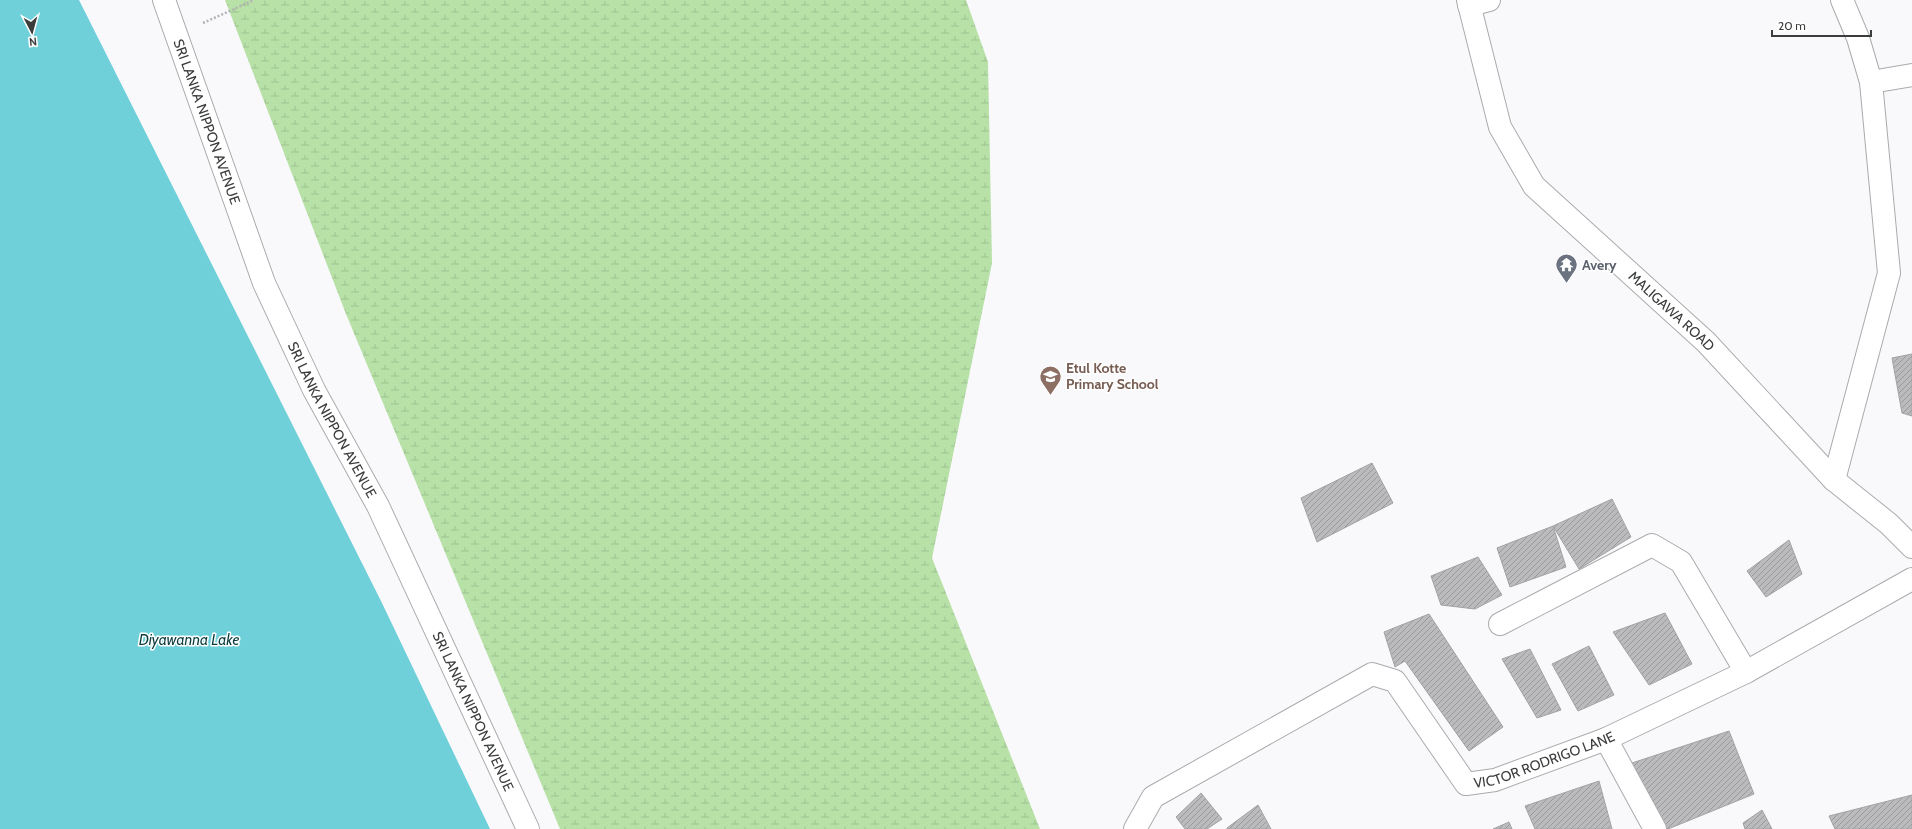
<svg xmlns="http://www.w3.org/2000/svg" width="1912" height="829" font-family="Cabin,sans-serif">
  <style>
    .wetland { fill: url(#wetland-marsh) }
    .water { fill: #6fd0d9 }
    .building { fill: url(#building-hatch); stroke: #a1a2a4 }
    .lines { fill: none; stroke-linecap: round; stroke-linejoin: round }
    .street-casing { stroke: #aaabad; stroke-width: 24 }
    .secondary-casing { stroke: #aaabad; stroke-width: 24 }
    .path { stroke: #b2b3b5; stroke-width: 2.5; stroke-dasharray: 2 2; stroke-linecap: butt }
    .street { stroke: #fff; stroke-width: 22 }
    .secondary { stroke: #fff; stroke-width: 22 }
    .labels { text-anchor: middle; stroke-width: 3; stroke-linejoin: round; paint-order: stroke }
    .street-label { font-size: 14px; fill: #3b3c3c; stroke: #fff }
    .worship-label { font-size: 14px; font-weight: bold; fill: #5b616d; stroke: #fff; text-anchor: start }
    .education-label { font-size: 14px; font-weight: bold; fill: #785e54; stroke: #fff; text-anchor: start }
    .water-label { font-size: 15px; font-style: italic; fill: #0c3c3f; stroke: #fff }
  </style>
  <defs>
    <pattern id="wetland-marsh" width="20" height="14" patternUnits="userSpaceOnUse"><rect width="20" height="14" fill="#b8e1a7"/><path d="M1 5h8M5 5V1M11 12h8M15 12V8" fill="none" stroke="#9fc291"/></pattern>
    <pattern id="building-hatch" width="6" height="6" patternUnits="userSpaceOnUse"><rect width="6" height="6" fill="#bbbbbe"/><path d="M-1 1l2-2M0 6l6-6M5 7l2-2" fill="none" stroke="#99999c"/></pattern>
  </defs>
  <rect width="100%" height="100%" fill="#f9f9fc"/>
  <polygon class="wetland" points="225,0 966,0 988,62 992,263 932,558 1040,829 560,829 346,314"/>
  <polygon class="water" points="0,0 79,0 381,601 490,829 0,829"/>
  <g class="building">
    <polygon points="1912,354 1912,416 1902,413 1892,358"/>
    <polygon points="1372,463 1393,503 1317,542 1301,498"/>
    <polygon points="1612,499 1631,537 1579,569 1553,526"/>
    <polygon points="1553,526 1566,567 1510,587 1497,548"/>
    <polygon points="1789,540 1802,574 1766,597 1747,571"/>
    <polygon points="1478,557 1502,595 1475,609 1441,605 1431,576"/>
    <polygon points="1665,613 1692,664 1649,685 1613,632"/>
    <polygon points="1429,614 1503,727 1469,751 1405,661 1395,667 1384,632"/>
    <polygon points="1589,646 1614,695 1578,711 1552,664"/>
    <polygon points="1530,649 1561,710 1537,718 1502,659"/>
    <polygon points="1729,731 1754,794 1668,829 1656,829 1626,765"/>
    <polygon points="1599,781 1612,829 1535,829 1525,806"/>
    <polygon points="1201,793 1222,819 1207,829 1185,829 1176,817"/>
    <polygon points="1912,795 1912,829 1835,829 1829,816"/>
    <polygon points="1258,805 1271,829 1227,829 1227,828"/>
    <polygon points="1762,810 1772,829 1745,829 1743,823"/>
    <polygon points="1509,822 1512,829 1493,829"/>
  </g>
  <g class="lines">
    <defs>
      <g id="street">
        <path id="s1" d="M1468 0 1500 127 1534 186 1706 342 1834 480 1889 524 1912 547"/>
        <polyline points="1469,5 1489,0"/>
        <polyline points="1871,82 1912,75"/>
        <polyline points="1834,480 1889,273 1871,82 1858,38 1842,0"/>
        <polyline points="1500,624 1652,545 1681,562 1746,672"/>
        <polyline points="1606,739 1655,829"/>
        <path id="s2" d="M1135 829 1153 797 1372 674 1395 681 1466 784 1495 780 1606 739 1746 672 1912 579"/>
      </g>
      <g id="secondary">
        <path id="s3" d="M164 0 264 283 314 390 378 506 528 829"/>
      </g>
    </defs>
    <use href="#street" class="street-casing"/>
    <use href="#secondary" class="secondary-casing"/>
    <polyline class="path" points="203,23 254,0"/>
    <use href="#street" class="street"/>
    <use href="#secondary" class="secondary"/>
  </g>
  <defs>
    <symbol id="temple-pin" viewBox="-11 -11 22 30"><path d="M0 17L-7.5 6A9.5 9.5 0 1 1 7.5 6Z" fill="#6b7280" stroke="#fff"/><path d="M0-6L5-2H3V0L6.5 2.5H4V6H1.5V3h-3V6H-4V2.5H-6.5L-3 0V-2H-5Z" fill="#fff"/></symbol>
    <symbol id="school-pin" viewBox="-11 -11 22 30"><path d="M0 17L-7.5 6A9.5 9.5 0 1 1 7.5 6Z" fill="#8d6e63" stroke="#fff"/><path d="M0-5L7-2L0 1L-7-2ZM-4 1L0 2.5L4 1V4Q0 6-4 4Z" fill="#fff"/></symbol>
  </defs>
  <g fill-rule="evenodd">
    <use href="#temple-pin" x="1554" y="252" width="25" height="34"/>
    <use href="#school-pin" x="1038" y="364" width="25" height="34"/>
  </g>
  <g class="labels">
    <g class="street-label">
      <text dy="5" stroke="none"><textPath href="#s3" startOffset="129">SRI LANKA NIPPON AVENUE</textPath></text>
      <text dy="5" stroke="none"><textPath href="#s1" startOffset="385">MALIGAWA ROAD</textPath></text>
      <text dy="5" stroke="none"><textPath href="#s3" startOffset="453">SRI LANKA NIPPON AVENUE</textPath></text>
      <text dy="5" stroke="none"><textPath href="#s3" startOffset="777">SRI LANKA NIPPON AVENUE</textPath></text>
      <text dy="5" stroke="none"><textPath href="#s2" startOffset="519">VICTOR RODRIGO LANE</textPath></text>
    </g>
    <g class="worship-label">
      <text x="1582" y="270">Avery</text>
    </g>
    <g class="education-label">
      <text x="1066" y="373">Etul Kotte<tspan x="1066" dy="16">Primary School</tspan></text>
    </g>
    <g class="water-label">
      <text x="189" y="645">Diyawanna Lake</text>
    </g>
  </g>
  <g transform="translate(32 32) rotate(174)" stroke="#ffffff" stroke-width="3" paint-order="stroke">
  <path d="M0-3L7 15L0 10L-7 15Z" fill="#3b3c3c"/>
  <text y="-6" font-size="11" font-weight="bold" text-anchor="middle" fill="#3b3c3c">N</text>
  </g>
  <path d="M1772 30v6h99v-6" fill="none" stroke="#3b3c3c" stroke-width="2"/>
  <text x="1778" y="30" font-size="12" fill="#3b3c3c" stroke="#ffffff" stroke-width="3" paint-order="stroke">20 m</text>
</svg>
